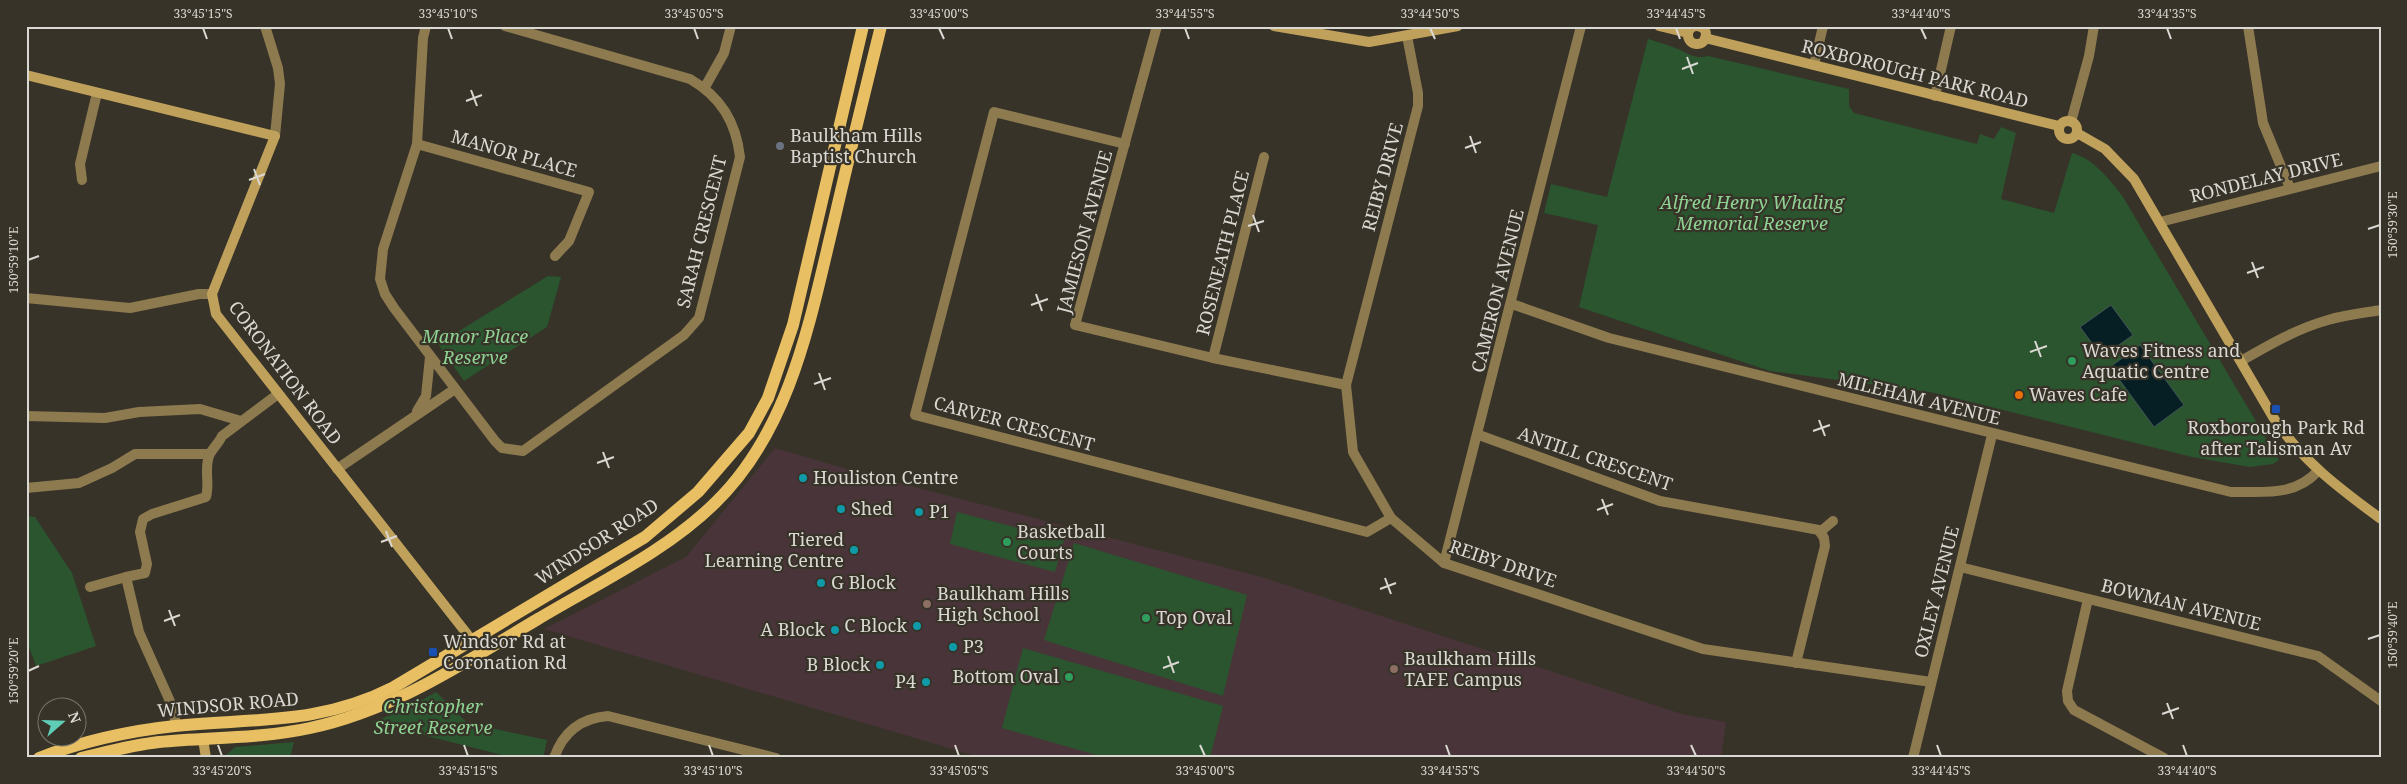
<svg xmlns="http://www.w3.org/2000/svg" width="2407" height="784" font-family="'Noto Serif',serif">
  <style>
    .education { fill: #493539 }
    .green { fill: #2a552e }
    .water { fill: #051f24; stroke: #455658 }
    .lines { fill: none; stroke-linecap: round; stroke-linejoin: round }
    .street { stroke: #8d7a4f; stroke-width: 10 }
    .secondary { stroke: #c0a15b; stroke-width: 10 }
    .primary { stroke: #e8bf62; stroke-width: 12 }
    .ticks { fill: none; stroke: #dad8d2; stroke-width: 2 }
    .worship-dot { fill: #6b7280; stroke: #373329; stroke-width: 2 }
    .leisure-dot { fill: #2e9e5b; stroke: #373329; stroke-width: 2 }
    .food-dot { fill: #e8710a; stroke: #373329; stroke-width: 2 }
    .transit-dot { fill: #1a4fb4; stroke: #373329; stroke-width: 2 }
    .culture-dot { fill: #0f9aa8; stroke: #373329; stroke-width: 2 }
    .education-dot { fill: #8d6e63; stroke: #373329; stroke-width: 2 }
    .labels { text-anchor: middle; stroke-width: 4.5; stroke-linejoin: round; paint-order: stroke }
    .street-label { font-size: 18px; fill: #dad8d2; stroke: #373329 }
    .poi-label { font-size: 18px; fill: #dad8d2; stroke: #373329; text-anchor: start }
    .park-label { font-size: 18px; font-style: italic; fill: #8fd393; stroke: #373329 }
    .neatline { fill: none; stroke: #dad8d2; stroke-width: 2 }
    .ticks-label { font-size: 12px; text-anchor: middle; fill: #dad8d2 }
  </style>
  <rect width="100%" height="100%" fill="#373329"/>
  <polygon class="education" points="775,448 857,472 1265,578 1685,715 1726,722 1721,758 983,758 544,629 686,557"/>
  <g class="green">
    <path d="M1648 39C1657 42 1666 44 1675 48 1688 52 1692 60 1708 56L1849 89V106L1854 113 1977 144 1980 134 1994 139 2001 127 2016 133 2001 199 2054 213 2072 153C2093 158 2110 180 2123 197L2279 460 2273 464 2250 467 2192 457 1935 393 1770 371 1579 307 1598 225 1544 213 1551 184 1607 197Z"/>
    <polygon points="548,276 561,277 547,327 464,381 438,344"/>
    <polygon points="957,512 1064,540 1055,572 950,544"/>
    <polygon points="26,516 35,517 72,573 96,646 36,666 26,639"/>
    <polygon points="1074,543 1247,595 1223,696 1044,640"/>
    <polygon points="1023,648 1223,706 1210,758 1107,758 1002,728"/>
    <polygon points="436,692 467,723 547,740 543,758 514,758 372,722 404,710"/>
    <polygon points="294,742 290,758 224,757 235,747"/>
  </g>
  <g class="water">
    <polygon points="2111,305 2133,335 2102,357 2080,327"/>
    <polygon points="2140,345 2184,405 2154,427 2110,367"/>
  </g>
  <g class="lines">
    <g class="street">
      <polyline points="265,26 278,68 280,84 275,136"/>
      <path d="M426 26 423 38 417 144 383 249 380 279 385 294 394 308 495 441 502 448 523 451 684 335 699 318 740 157C736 122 721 97 690 79L505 26"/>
      <polyline points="1157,26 1075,325 1213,358 1346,385"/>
      <polyline points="2248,26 2263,123 2290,188"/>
      <polyline points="1700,27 1700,26"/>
      <polyline points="1407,36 1418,93 1418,106 1346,385 1353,452 1391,518 1444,563 1703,649 1931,682"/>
      <polyline points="1814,65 1823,26"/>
      <polyline points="705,87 724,53 731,26"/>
      <polyline points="1935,96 1951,26"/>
      <polyline points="2071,122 2089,56 2094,26"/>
      <polyline points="417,144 589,192 569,241 555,256"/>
      <polyline points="1125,144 994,112 915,415 1367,532 1391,518"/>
      <polyline points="82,180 80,164 97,93"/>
      <polyline points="2160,222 2381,166"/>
      <polyline points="26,298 130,308 199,294 212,294"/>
      <path d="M1512 304 1609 338 2231 492C2264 491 2294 497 2318 471"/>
      <polyline points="1213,358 1264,157"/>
      <path d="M2241 361C2269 345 2296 329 2328 320 2345 315 2363 313 2381 310"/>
      <polyline points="417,411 426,396 430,357"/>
      <polyline points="26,416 105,418 139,412 200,409 241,421"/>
      <polyline points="1479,435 1660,501 1819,530 1824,538 1825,546 1796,663"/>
      <polyline points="337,469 455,389"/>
      <polyline points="26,488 79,483 112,468 135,454 209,454"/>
      <polyline points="1820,532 1833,521"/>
      <polyline points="1444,563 1581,26"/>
      <polyline points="1960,567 2318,656 2381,701"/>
      <polyline points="90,587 126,577"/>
      <polyline points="2088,599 2067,691 2068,701 2074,710 2164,758"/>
      <path d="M176 726 173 708 139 632 126 577 145 573 147 564 140 532 143 519 152 514 206 497C210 483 204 470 209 456 211 450 219 443 222 436L278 394"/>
      <path d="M554 758C563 732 581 718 608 716L776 758"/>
      <polyline points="1913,758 1992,435"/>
    </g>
    <g class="secondary">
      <polyline points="1274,26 1369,42 1458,26"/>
      <polyline points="1659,26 1688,33"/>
      <circle cx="1697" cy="35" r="9"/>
      <polyline points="1705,38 2059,126"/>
      <polyline points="26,75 275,136 212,294 216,314 471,639"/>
      <circle cx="2068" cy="130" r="9"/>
      <path d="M2077 133 2105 149 2134 179 2273 417C2301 460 2340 489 2381 519"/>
      <polyline points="203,739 206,758"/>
    </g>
    <g class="primary">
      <path d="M39 758C83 741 128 731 175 726 255 718 319 725 394 687L645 537 698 492 749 433 768 398 793 325 863 26"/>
      <path d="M81 758C107 752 132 745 159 742 208 737 260 739 310 728 395 710 465 662 538 619 598 583 665 552 715 503 791 429 810 320 834 221 849 156 865 91 881 26"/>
    </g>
  </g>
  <path class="ticks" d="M203 28 207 39M448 28 452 39M694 28 698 39M939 28 944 39M1185 28 1189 39M1430 28 1435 39M1676 28 1680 39M1921 28 1926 39M2167 28 2171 39M1687 57 1693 74M1682 69 1698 63M471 90 477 106M466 101 482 95M1470 136 1476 153M1465 148 1481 142M254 169 260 185M249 180 265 174M1253 215 1259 232M1248 226 1264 221M2368 229 2380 225M28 260 39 256M2252 262 2258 278M2247 273 2264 267M1036 294 1042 311M1031 305 1048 299M2035 341 2041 357M2030 352 2047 346M819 373 825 390M814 384 831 378M1819 420 1825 436M1813 431 1830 425M603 452 609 468M597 463 614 457M1602 499 1608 515M1597 510 1613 504M386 531 392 547M381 542 397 536M1385 578 1391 594M1380 589 1396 583M169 610 175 626M164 621 180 615M2368 639 2380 635M1168 656 1174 673M1163 668 1179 662M28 671 39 666M2167 703 2173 719M2162 714 2179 708M218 745 222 756M464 745 468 756M709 745 713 756M955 745 959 756M1200 745 1205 756M1446 745 1450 756M1691 745 1696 756M1937 745 1941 756M2183 745 2187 756"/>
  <circle class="worship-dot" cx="780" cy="146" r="5"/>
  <g class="leisure-dot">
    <circle cx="2072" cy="361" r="5"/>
    <circle cx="1007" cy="542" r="5"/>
    <circle cx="1146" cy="618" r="5"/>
    <circle cx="1069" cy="677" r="5"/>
  </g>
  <circle class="food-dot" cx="2019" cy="395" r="5"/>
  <g class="transit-dot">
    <rect x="2271" y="404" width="10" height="10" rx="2.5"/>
    <rect x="428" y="647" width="10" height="10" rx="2.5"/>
  </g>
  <g class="culture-dot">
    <circle cx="803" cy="478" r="5"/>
    <circle cx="841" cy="509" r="5"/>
    <circle cx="919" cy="512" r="5"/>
    <circle cx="854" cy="550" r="5"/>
    <circle cx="821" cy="583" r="5"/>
    <circle cx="917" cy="626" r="5"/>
    <circle cx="835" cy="630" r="5"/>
    <circle cx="953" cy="647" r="5"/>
    <circle cx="880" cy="665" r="5"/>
    <circle cx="926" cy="682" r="5"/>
  </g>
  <g class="education-dot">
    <circle cx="927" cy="604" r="5"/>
    <circle cx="1394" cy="669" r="5"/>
  </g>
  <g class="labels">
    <g class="street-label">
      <text transform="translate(1915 74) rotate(14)" y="6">ROXBOROUGH PARK ROAD</text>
      <text transform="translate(514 154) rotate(16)" y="6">MANOR PLACE</text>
      <text transform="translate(1383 177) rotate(-75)" y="6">REIBY DRIVE</text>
      <text transform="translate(2266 178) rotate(-14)" y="6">RONDELAY DRIVE</text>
      <text transform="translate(702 232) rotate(-76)" y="6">SARAH CRESCENT</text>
      <text transform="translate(1085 232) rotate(-75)" y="6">JAMIESON AVENUE</text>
      <text transform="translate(1223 253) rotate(-76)" y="6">ROSENEATH PLACE</text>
      <text transform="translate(1498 291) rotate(-76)" y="6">CAMERON AVENUE</text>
      <text transform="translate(285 373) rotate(53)" y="6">CORONATION ROAD</text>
      <text transform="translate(1919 399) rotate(14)" y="6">MILEHAM AVENUE</text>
      <text transform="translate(1014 424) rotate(15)" y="6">CARVER CRESCENT</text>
      <text transform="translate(1595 459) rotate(19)" y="6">ANTILL CRESCENT</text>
      <text transform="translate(597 542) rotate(-33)" y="6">WINDSOR ROAD</text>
      <text transform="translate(1503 564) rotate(19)" y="6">REIBY DRIVE</text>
      <text transform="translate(1937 592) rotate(-76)" y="6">OXLEY AVENUE</text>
      <text transform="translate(2181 605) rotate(14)" y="6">BOWMAN AVENUE</text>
      <text transform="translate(228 705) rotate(-5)" y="6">WINDSOR ROAD</text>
    </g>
    <g class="poi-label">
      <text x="790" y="142">Baulkham Hills<tspan x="790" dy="21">Baptist Church</tspan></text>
      <text x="2082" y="357">Waves Fitness and<tspan x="2082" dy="21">Aquatic Centre</tspan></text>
      <text x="2029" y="401">Waves Cafe</text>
      <text x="2276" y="434" text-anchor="middle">Roxborough Park Rd<tspan x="2276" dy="21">after Talisman Av</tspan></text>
      <text x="813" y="484">Houliston Centre</text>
      <text x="851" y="515">Shed</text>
      <text x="929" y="518">P1</text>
      <text x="1017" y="538">Basketball<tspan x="1017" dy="21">Courts</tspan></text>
      <text x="844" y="546" text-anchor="end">Tiered<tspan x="844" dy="21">Learning Centre</tspan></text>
      <text x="831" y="589">G Block</text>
      <text x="937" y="600">Baulkham Hills<tspan x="937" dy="21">High School</tspan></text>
      <text x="1156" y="624">Top Oval</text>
      <text x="907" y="632" text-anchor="end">C Block</text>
      <text x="825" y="636" text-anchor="end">A Block</text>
      <text x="443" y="648">Windsor Rd at<tspan x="443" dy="21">Coronation Rd</tspan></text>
      <text x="963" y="653">P3</text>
      <text x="1404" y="665">Baulkham Hills<tspan x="1404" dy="21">TAFE Campus</tspan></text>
      <text x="870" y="671" text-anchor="end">B Block</text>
      <text x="1059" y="683" text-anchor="end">Bottom Oval</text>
      <text x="916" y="688" text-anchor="end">P4</text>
    </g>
    <g class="park-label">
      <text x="1752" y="209">Alfred Henry Whaling<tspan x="1752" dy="21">Memorial Reserve</tspan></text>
      <text x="475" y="343">Manor Place<tspan x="475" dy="21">Reserve</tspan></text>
      <text x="433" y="713">Christopher<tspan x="433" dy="21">Street Reserve</tspan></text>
    </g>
  </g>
  <rect width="2407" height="784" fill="none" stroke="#373329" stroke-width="55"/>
  <g transform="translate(62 722) rotate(70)"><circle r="24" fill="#373329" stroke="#78756d"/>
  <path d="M0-4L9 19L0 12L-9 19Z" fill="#5eceb7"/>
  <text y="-8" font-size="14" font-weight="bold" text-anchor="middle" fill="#dad8d2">N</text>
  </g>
  <rect x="28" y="28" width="2352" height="728" class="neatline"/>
  <g class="ticks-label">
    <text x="203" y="18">33°45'15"S</text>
    <text x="448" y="18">33°45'10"S</text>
    <text x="694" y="18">33°45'05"S</text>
    <text x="939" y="18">33°45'00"S</text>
    <text x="1185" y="18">33°44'55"S</text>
    <text x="1430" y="18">33°44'50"S</text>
    <text x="1676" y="18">33°44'45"S</text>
    <text x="1921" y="18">33°44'40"S</text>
    <text x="2167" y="18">33°44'35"S</text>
    <text transform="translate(2393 225) rotate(-90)" y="4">150°59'30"E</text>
    <text transform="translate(14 260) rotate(-90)" y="4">150°59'10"E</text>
    <text transform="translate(2393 635) rotate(-90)" y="4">150°59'40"E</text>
    <text transform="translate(14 671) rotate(-90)" y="4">150°59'20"E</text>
    <text x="222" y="775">33°45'20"S</text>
    <text x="468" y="775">33°45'15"S</text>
    <text x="713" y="775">33°45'10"S</text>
    <text x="959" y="775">33°45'05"S</text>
    <text x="1205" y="775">33°45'00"S</text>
    <text x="1450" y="775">33°44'55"S</text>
    <text x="1696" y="775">33°44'50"S</text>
    <text x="1941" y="775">33°44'45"S</text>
    <text x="2187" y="775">33°44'40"S</text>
  </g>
</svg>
